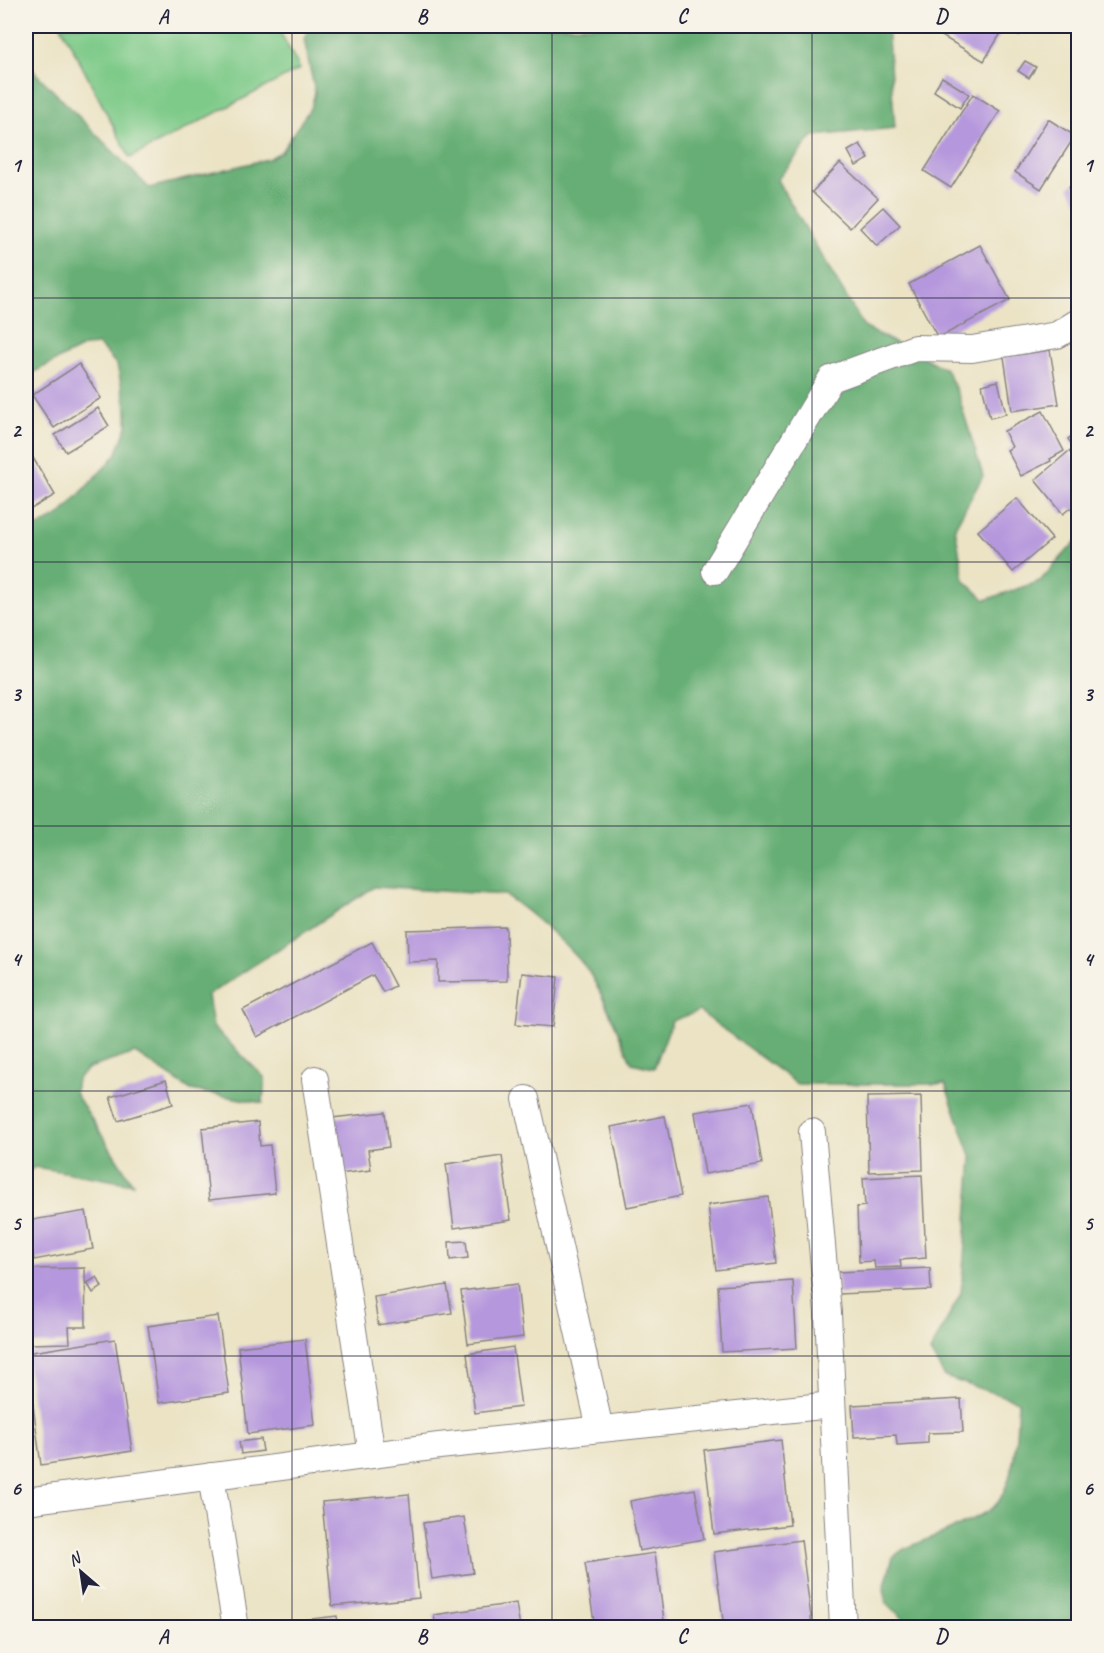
<svg xmlns="http://www.w3.org/2000/svg" width="1104" height="1653" font-family="Caveat,sans-serif">
  <style>
    .green { fill: #7eca89; stroke: #507662; stroke-width: 1.5 }
    .forest { fill: #66ae75; stroke: #446858; stroke-width: 1.5 }
    .building { fill: #b597dd }
    .lines { fill: none; stroke-linecap: round; stroke-linejoin: round }
    .street-casing { stroke: #868280; stroke-width: 28 }
    .street { stroke: #fff; stroke-width: 26 }
    .grid { fill: none; stroke: #22223b; stroke-width: 1.5; stroke-opacity: 0.55 }
    .neatline { fill: none; stroke: #22223b; stroke-width: 2 }
    .grid-label { font-size: 20px; text-anchor: middle; font-weight: bold; fill: #22223b }
  </style>
  <rect width="100%" height="100%" fill="#f7f3e8"/>
  <filter id="ink" filterUnits="userSpaceOnUse"><feTurbulence type="fractalNoise" baseFrequency=".0167" numOctaves="2"/><feDisplacementMap in="SourceGraphic" scale="12" xChannelSelector="R" yChannelSelector="G"/><feConvolveMatrix kernelMatrix="1 2 1 2 8 2 1 2 1" color-interpolation-filters="sRGB"/></filter>
  <filter id="wash" filterUnits="userSpaceOnUse"><feTurbulence type="fractalNoise" baseFrequency=".008" numOctaves="4" result="noise"/><feDisplacementMap in="SourceGraphic" scale="24" xChannelSelector="R" yChannelSelector="G"/><feGaussianBlur stdDeviation="1.35" result="paint"/><feColorMatrix in="noise" values="0 0 0 0 0 0 0 0 0 0 0 0 0 0 0 0 0 1.4 0 .05"/><feComposite in="paint" operator="in"/></filter>
  <g filter="url(#wash)">
    <rect width="100%" height="100%" fill="#ebe3c4"/>
    <polygon class="green" points="61,26 277,26 300,69 130,158"/>
    <path class="forest" d="M309 26H887L895 128 813 136 777 180 864 327 946 369 958 394 983 476 955 527 964 580 985 600 1040 581 1078 539V1627H912L886 1602 884 1588 893 1557 904 1549C924 1540 989 1517 999 1501 1017 1471 1016 1435 1018 1401L945 1377 930 1352 961 1293 972 1158 945 1084H797L699 1011 672 1021 654 1068 632 1063C618 1034 607 1002 590 974 576 951 528 910 505 895L374 887 208 995 213 1027 265 1078 263 1103 191 1090 135 1053 89 1068 77 1079 75 1093 133 1184 35 1167 26 1173V533L60 515 116 455 127 426V412L117 365 99 345 85 346 26 376V63L149 188 268 159 281 152 311 107 315 93 304 39Z"/>
    <g id="blocks">
      <g class="building">
        <polygon points="939,26 995,26 1003,30 984,61 935,32"/>
        <polygon points="1007,26 1027,26 1019,35"/>
        <polygon points="1025,61 1036,67 1029,78 1018,71"/>
        <polygon points="942,77 969,94 960,108 934,91"/>
        <polygon points="973,94 1000,111 951,188 924,171"/>
        <polygon points="1048,119 1075,136 1041,189 1015,172"/>
        <polygon points="860,144 869,159 856,166 848,151"/>
        <polygon points="840,163 878,198 850,228 812,192"/>
        <polygon points="1078,181 1078,202 1069,187"/>
        <polygon points="883,207 900,225 877,246 860,228"/>
        <polygon points="980,245 1010,300 938,338 909,284"/>
        <polygon points="1050,350 1059,404 1012,411 1004,357"/>
        <polygon points="79,364 101,398 54,428 32,395"/>
        <polygon points="998,381 1006,414 990,418 982,385"/>
        <polygon points="98,408 109,426 66,452 55,435"/>
        <polygon points="1043,411 1064,451 1050,459 1051,461 1021,476 1007,450 1012,447 1004,431"/>
        <polygon points="1078,431 1078,453 1068,439"/>
        <polygon points="26,446 55,495 26,512"/>
        <polygon points="1069,451 1078,463 1078,508 1074,512 1070,508 1063,514 1035,480"/>
        <polygon points="1017,498 1052,539 1013,572 978,531"/>
        <polygon points="506,927 507,981 438,982 438,961 408,962 407,930"/>
        <polygon points="372,942 395,986 383,992 373,975 257,1037 243,1010"/>
        <polygon points="522,973 558,977 553,1027 516,1024"/>
        <polygon points="166,1080 173,1104 118,1121 110,1097"/>
        <polygon points="921,1096 923,1170 869,1172 867,1097"/>
        <polygon points="752,1103 762,1164 705,1174 695,1112"/>
        <polygon points="385,1112 389,1147 368,1150 371,1170 339,1174 332,1118"/>
        <polygon points="665,1116 681,1196 627,1207 611,1127"/>
        <polygon points="258,1122 260,1146 270,1145 275,1193 209,1200 202,1128"/>
        <polygon points="502,1156 511,1220 454,1228 446,1164"/>
        <polygon points="922,1175 926,1258 900,1260 901,1267 875,1268 874,1261 859,1262 857,1207 865,1206 863,1178"/>
        <polygon points="768,1197 776,1263 716,1270 708,1205"/>
        <polygon points="86,1211 93,1249 34,1260 26,1221"/>
        <polygon points="466,1241 468,1258 450,1260 449,1242"/>
        <polygon points="85,1268 86,1327 69,1327 70,1343 27,1344 26,1269"/>
        <polygon points="930,1268 931,1290 838,1294 837,1272"/>
        <polygon points="97,1277 102,1287 93,1293 87,1283"/>
        <polygon points="793,1281 797,1348 722,1352 718,1286"/>
        <polygon points="517,1284 523,1337 468,1344 461,1291"/>
        <polygon points="447,1285 452,1313 378,1325 374,1297"/>
        <polygon points="218,1316 229,1393 159,1403 148,1326"/>
        <polygon points="115,1339 132,1451 41,1465 26,1353"/>
        <polygon points="305,1339 315,1425 248,1434 238,1347"/>
        <polygon points="513,1347 521,1407 475,1413 467,1354"/>
        <polygon points="961,1399 963,1432 928,1433 928,1443 897,1445 896,1435 854,1437 852,1405"/>
        <polygon points="261,1439 263,1451 241,1454 239,1442"/>
        <polygon points="781,1440 790,1525 714,1534 704,1450"/>
        <polygon points="695,1489 704,1539 639,1551 630,1501"/>
        <polygon points="409,1494 419,1598 332,1606 322,1502"/>
        <polygon points="464,1517 473,1573 432,1579 423,1523"/>
        <polygon points="801,1540 812,1625 794,1628 724,1628 714,1552"/>
        <polygon points="655,1553 665,1628 595,1628 585,1563"/>
        <polygon points="516,1603 520,1628 436,1628 434,1615"/>
        <polygon points="337,1616 339,1628 296,1628 295,1621"/>
        <polygon points="290,1621 291,1628 281,1628 281,1622"/>
      </g>
    </g>
  </g>
  <g filter="url(#ink)">
    <use href="#blocks" fill-opacity="0" stroke="#868280" stroke-width="1.5"/>
    <g class="lines">
      <defs>
        <g id="street">
          <polyline points="715,571 831,379 915,348 972,349 1057,335 1078,322"/>
          <polyline points="315,1079 372,1455"/>
          <polyline points="526,1099 600,1429"/>
          <polyline points="812,1132 828,1313 843,1628"/>
          <polyline points="211,1476 236,1628"/>
          <polyline points="26,1501 439,1446 832,1405"/>
        </g>
      </defs>
      <use href="#street" class="street-casing"/>
      <use href="#street" class="street"/>
    </g>
  </g>
  <path class="grid" d="M292 26V1628M552 26V1628M812 26V1628M26 298H1078M26 562H1078M26 826H1078M26 1091H1078M26 1356H1078"/>
  <rect width="1104" height="1653" fill="none" stroke="#f7f3e8" stroke-width="66"/>
  <g transform="translate(81 1572) rotate(331)" stroke="#f7f3e8" stroke-width="4.5" paint-order="stroke">
  <path d="M0-4.5L10 22L0 15L-10 22Z" fill="#22223b"/>
  <text y="-9" font-size="16" font-weight="bold" text-anchor="middle" fill="#22223b">N</text>
  </g>
  <rect x="33" y="33" width="1038" height="1587" class="neatline"/>
  <g class="grid-label">
    <text x="163" y="23">A</text>
    <text x="422" y="23">B</text>
    <text x="682" y="23">C</text>
    <text x="941" y="23">D</text>
    <text x="16" y="172">1</text>
    <text x="1088" y="172">1</text>
    <text x="16" y="437">2</text>
    <text x="1088" y="437">2</text>
    <text x="16" y="701">3</text>
    <text x="1088" y="701">3</text>
    <text x="16" y="966">4</text>
    <text x="1088" y="966">4</text>
    <text x="16" y="1230">5</text>
    <text x="1088" y="1230">5</text>
    <text x="16" y="1495">6</text>
    <text x="1088" y="1495">6</text>
    <text x="163" y="1643">A</text>
    <text x="422" y="1643">B</text>
    <text x="682" y="1643">C</text>
    <text x="941" y="1643">D</text>
  </g>
</svg>
